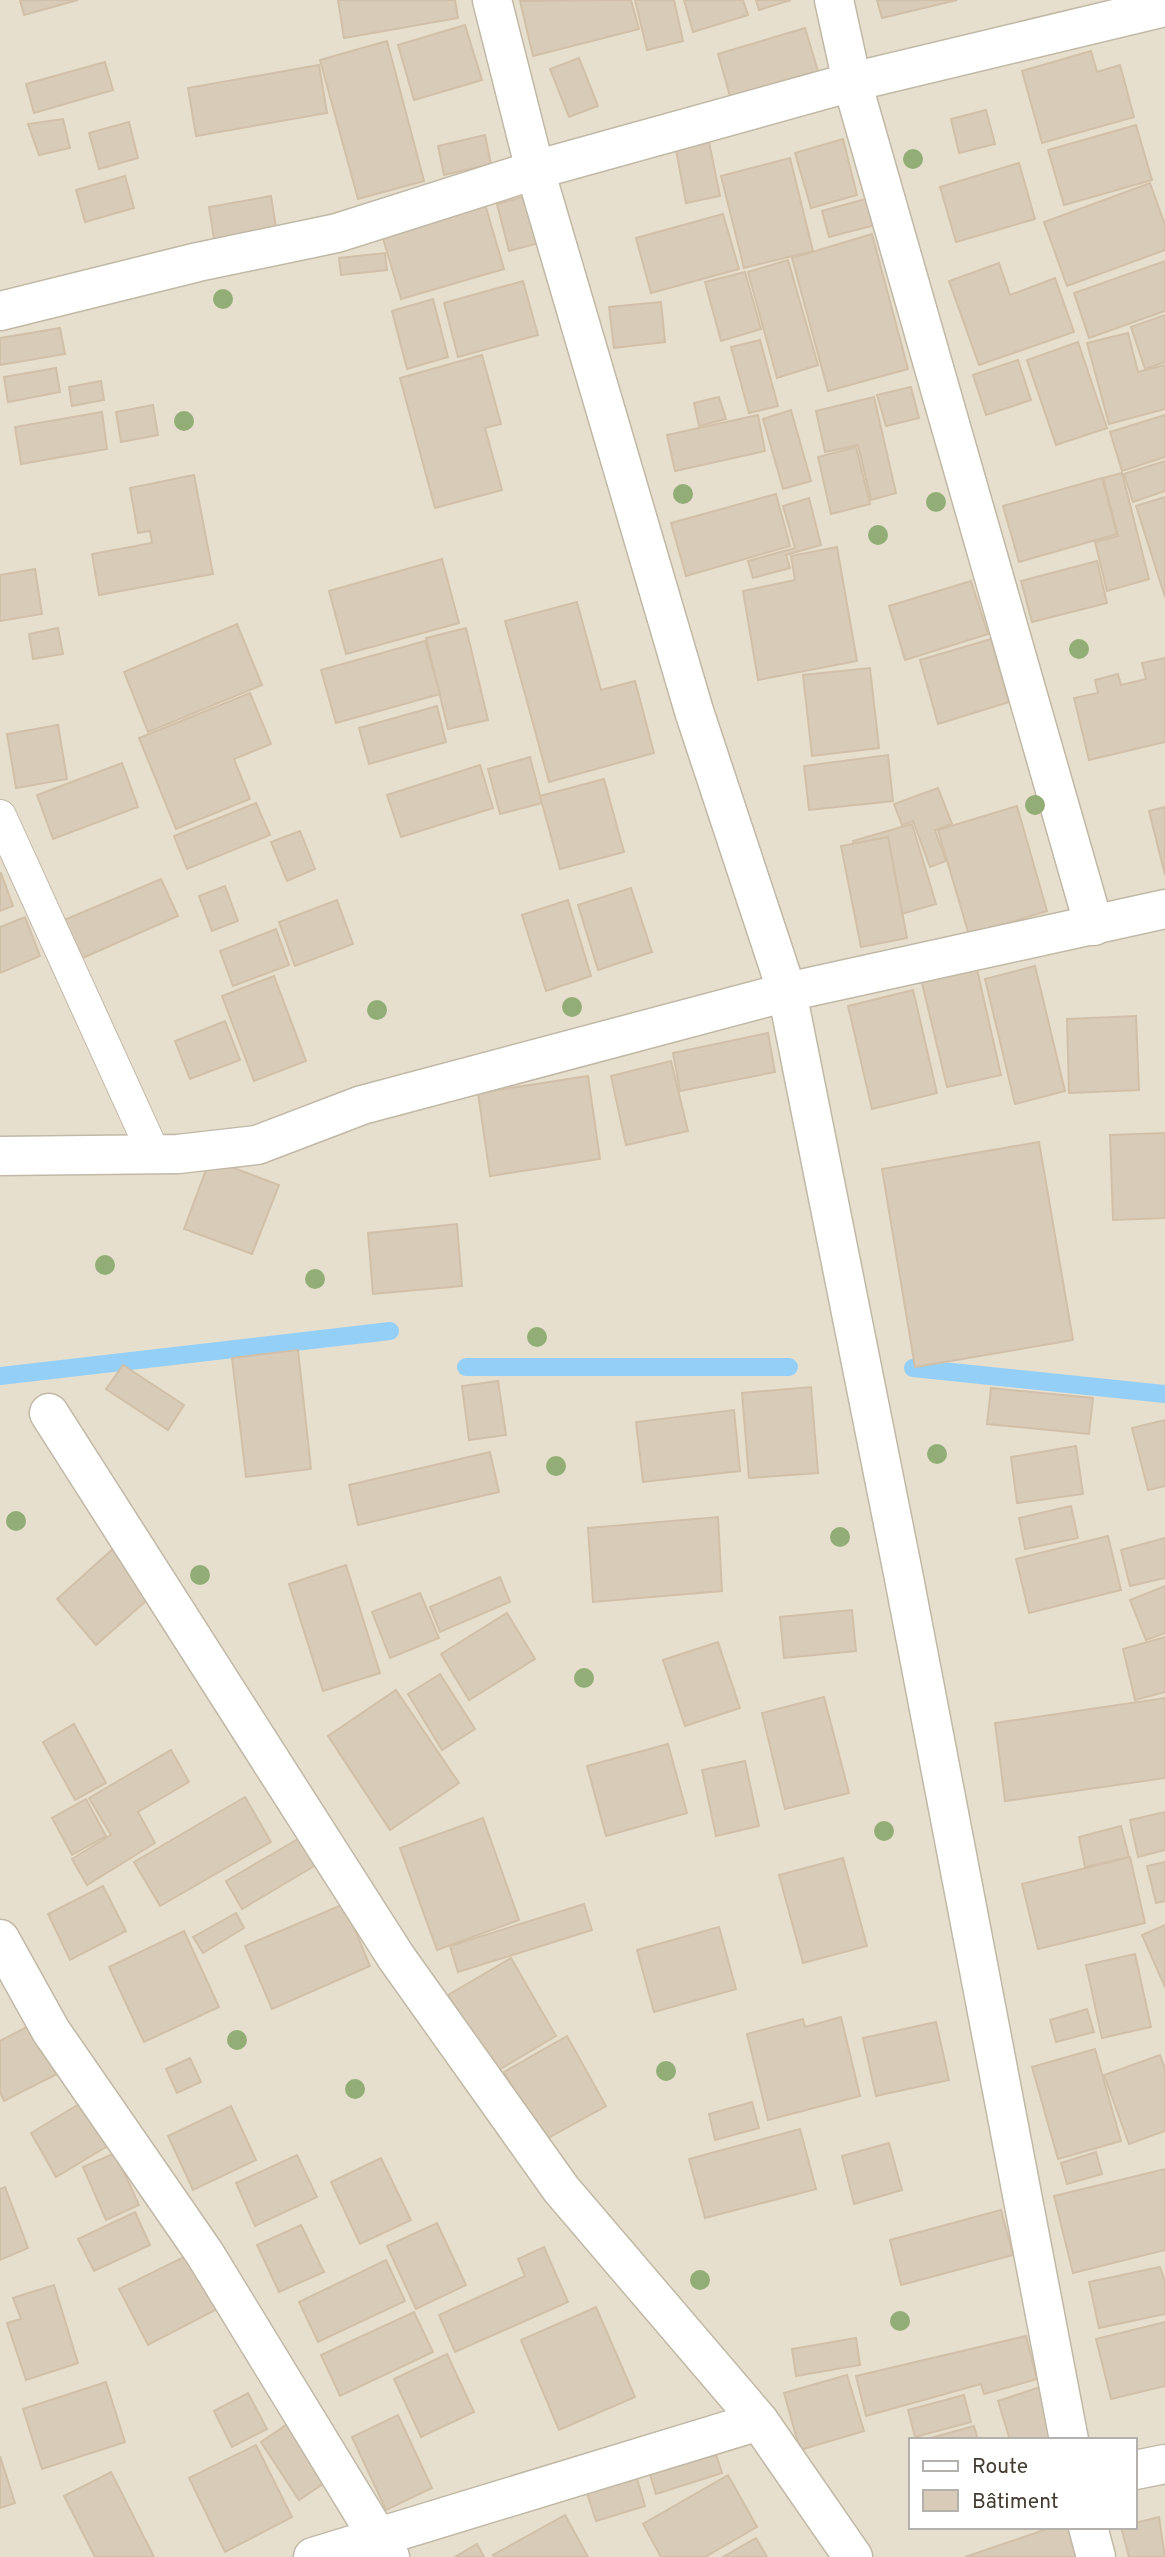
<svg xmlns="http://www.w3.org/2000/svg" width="1165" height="2557" font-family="Overpass,sans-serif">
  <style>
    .residential { fill: #e7dfce; fill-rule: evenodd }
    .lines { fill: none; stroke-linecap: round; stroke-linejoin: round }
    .stream { stroke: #94cff8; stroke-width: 18 }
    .building { fill: #d8cbb8; stroke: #d1c0a7; stroke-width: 2 }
    .service-casing { stroke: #c1b8a5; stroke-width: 34 }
    .minor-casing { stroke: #c1b8a5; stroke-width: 41 }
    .service { stroke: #fff; stroke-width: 32 }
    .minor { stroke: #fff; stroke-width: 38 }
    .tree { fill: #92ae76 }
  </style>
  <rect width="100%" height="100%" fill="#f3ede0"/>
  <path class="residential" d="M0 0H1165V2557H0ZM911 2440H1135V2527H911Z"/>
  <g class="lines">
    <g class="stream">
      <polyline points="466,1367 789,1367"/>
      <polyline points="913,1368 1165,1394"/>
      <polyline points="0,1376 390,1331"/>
    </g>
  </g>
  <g class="building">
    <polygon points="20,0 78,0 24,15"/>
    <polygon points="338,0 455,0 458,18 344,38"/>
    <polygon points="631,0 639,29 533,56 520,1"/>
    <polygon points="635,0 674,0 683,41 647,50"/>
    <polygon points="684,0 743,0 748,15 693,32"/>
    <polygon points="756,0 791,0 759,10"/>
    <polygon points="877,0 957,0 882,18"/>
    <polygon points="465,25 482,80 414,100 398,45"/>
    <polygon points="805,28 818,71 730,96 718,54"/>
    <polygon points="387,41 424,181 358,199 320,60"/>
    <polygon points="1091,51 1097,72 1120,65 1134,117 1042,143 1022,71"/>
    <polygon points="579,58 598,106 569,117 550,69"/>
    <polygon points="105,62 113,90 34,113 26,84"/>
    <polygon points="319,65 327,113 196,136 188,88"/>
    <polygon points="986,110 995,144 959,153 951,119"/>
    <polygon points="63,119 70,148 39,155 28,124"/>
    <polygon points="129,122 138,158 99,169 89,133"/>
    <polygon points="1136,125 1152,180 1064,205 1048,150"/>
    <polygon points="485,135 491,164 444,175 438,146"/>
    <polygon points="843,139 857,195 811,208 795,153"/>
    <polygon points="709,142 720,196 686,203 676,150"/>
    <polygon points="790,158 813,251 744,268 721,176"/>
    <polygon points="1019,163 1035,219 956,242 940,187"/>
    <polygon points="125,176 134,208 85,222 76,190"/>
    <polygon points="1150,183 1165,225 1165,250 1067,286 1044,222"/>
    <polygon points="537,193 550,240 509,251 497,204"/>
    <polygon points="271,196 277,234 215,245 209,207"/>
    <polygon points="876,196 883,223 829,237 822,211"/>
    <polygon points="485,204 504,269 401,299 382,235"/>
    <polygon points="723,214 739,269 651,293 636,238"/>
    <polygon points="872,234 908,369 828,391 792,258"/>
    <polygon points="385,253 387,270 341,275 339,258"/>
    <polygon points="788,260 818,365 777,378 748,272"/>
    <polygon points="1165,261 1165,311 1089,338 1074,293"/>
    <polygon points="999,263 1010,295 1055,278 1074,332 979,365 949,281"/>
    <polygon points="745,272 761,329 721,341 705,282"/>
    <polygon points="523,281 538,335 458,357 444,303"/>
    <polygon points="433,299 448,357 407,369 392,311"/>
    <polygon points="661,302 665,342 614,348 609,307"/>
    <polygon points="1165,315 1165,362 1145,369 1131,327"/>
    <polygon points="60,328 65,354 0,365 0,338"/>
    <polygon points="1128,333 1138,372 1165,365 1165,409 1109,424 1087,343"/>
    <polygon points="760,340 778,406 749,413 731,347"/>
    <polygon points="1078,342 1107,428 1056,445 1027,360"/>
    <polygon points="482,355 501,424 485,428 502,490 435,508 400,378"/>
    <polygon points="1018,360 1031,400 986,415 973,375"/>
    <polygon points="56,368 60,392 8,402 4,377"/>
    <polygon points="101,381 104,400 72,406 69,387"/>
    <polygon points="911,387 919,418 886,426 877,395"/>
    <polygon points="719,397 726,419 699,426 694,403"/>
    <polygon points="874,397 896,493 871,500 858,445 825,452 816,411"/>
    <polygon points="153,405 158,435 121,442 116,412"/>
    <polygon points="791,410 811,481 783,489 763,419"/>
    <polygon points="102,412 107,449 21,464 15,427"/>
    <polygon points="758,415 765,451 675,471 667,435"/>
    <polygon points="1165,415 1165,457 1122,471 1110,432"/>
    <polygon points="856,447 870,504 831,514 818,457"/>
    <polygon points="1165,461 1165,491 1133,502 1124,474"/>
    <polygon points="1122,473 1149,579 1107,591 1095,542 1118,536 1103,478"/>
    <polygon points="194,475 213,574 99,595 92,554 152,543 150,531 138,533 130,488"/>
    <polygon points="1102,478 1117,534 1019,562 1003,506"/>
    <polygon points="776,494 790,546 686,576 671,523"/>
    <polygon points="1165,497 1165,597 1136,506"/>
    <polygon points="809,498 821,545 786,555 790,568 753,578 748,561 795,548 783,506"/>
    <polygon points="837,547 857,661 758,680 743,591 795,580 791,556"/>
    <polygon points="442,559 459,623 346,654 329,591"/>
    <polygon points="1097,561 1107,603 1032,622 1021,581"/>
    <polygon points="35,569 42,614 0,621 0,575"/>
    <polygon points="971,581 988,634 905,660 889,606"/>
    <polygon points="577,602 601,690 635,681 654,753 549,782 505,621"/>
    <polygon points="237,624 262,685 148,732 124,672"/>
    <polygon points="58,628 63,654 33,659 29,634"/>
    <polygon points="466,628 488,720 448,729 426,638"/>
    <polygon points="991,639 1009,702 938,724 920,660"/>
    <polygon points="425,641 440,694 336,723 321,670"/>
    <polygon points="1165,658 1165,742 1089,760 1074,698 1098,693 1095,680 1118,674 1121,685 1146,679 1142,663"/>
    <polygon points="870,668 879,748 812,756 803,675"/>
    <polygon points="250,693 271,744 234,759 250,799 176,829 139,738"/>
    <polygon points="437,706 446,742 369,764 359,728"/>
    <polygon points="58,725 67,779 16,788 7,734"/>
    <polygon points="888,755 893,801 809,810 804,766"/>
    <polygon points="530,757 542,803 500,814 488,769"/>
    <polygon points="122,763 138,807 53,839 37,795"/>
    <polygon points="480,765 493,808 401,837 387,795"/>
    <polygon points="604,779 624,852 560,869 540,796"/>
    <polygon points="938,788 952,824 935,830 946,861 930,867 913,821 902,825 894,804"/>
    <polygon points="256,803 270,835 187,869 174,836"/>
    <polygon points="1017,806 1047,911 969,935 938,830"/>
    <polygon points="1165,807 1165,875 1149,811"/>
    <polygon points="912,824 936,904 877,921 853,841"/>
    <polygon points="300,831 315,869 287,881 271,842"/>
    <polygon points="888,837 907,938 861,947 841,846"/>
    <polygon points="1,873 13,906 0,911 0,873"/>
    <polygon points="161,879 178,916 76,961 57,923"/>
    <polygon points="225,886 238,921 212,931 199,896"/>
    <polygon points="631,888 652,952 598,970 578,905"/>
    <polygon points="337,900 353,944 295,966 279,922"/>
    <polygon points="568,900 591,976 546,991 522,915"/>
    <polygon points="25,917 40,956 0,973 0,927"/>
    <polygon points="276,929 289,965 233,986 220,951"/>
    <polygon points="976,965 1001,1075 947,1087 921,979"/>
    <polygon points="1035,966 1065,1091 1015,1104 985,979"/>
    <polygon points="274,976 306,1061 254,1081 222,996"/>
    <polygon points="913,990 937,1093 872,1109 848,1006"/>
    <polygon points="1136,1016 1139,1090 1069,1093 1067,1019"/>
    <polygon points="225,1021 240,1060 190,1079 175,1041"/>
    <polygon points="768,1033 775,1072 680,1091 673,1053"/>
    <polygon points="671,1061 688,1131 626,1145 611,1076"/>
    <polygon points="588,1076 600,1159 490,1176 478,1093"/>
    <polygon points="1165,1133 1165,1218 1113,1220 1110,1135"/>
    <polygon points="1039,1142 1073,1340 915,1367 882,1169"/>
    <polygon points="210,1159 279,1185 252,1254 184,1229"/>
    <polygon points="457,1224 462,1286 373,1294 368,1233"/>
    <polygon points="298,1350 311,1469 246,1477 232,1358"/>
    <polygon points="123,1365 184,1405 168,1430 106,1389"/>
    <polygon points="498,1381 506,1435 469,1440 462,1386"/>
    <polygon points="811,1387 818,1473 749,1478 742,1393"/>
    <polygon points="991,1388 1093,1398 1089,1434 987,1424"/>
    <polygon points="734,1410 740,1471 643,1482 636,1422"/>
    <polygon points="1165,1420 1165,1486 1148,1490 1132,1428"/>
    <polygon points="1076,1446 1083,1494 1017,1503 1011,1457"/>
    <polygon points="490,1452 499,1492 358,1525 349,1485"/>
    <polygon points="1071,1506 1078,1538 1025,1549 1019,1518"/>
    <polygon points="718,1517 722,1591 593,1602 588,1528"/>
    <polygon points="1108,1536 1121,1590 1029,1613 1016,1559"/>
    <polygon points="1165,1538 1165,1578 1130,1586 1121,1550"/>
    <polygon points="114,1548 154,1594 96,1645 57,1599"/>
    <polygon points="346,1565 380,1673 323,1691 289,1584"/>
    <polygon points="500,1577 510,1602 440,1632 430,1607"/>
    <polygon points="1165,1586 1165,1633 1146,1640 1130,1600"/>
    <polygon points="420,1593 439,1638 390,1658 372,1612"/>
    <polygon points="852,1610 856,1651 784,1658 780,1617"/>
    <polygon points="507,1613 535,1659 469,1700 441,1654"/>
    <polygon points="1165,1637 1165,1692 1135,1700 1123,1649"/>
    <polygon points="718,1642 740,1708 685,1726 663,1660"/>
    <polygon points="440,1674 475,1729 442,1750 408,1694"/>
    <polygon points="396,1690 459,1783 390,1830 328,1736"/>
    <polygon points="824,1697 849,1793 785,1809 762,1713"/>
    <polygon points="1165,1698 1165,1778 1005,1801 995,1723"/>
    <polygon points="74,1724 106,1783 75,1800 43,1742"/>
    <polygon points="668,1744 687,1813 606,1836 587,1766"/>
    <polygon points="171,1750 189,1782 138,1812 155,1843 87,1885 72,1859 111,1835 89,1798"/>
    <polygon points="745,1761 759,1826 716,1836 702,1770"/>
    <polygon points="245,1797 271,1842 160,1906 134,1862"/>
    <polygon points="86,1799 106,1836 72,1855 52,1818"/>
    <polygon points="1165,1812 1165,1850 1138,1857 1130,1820"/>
    <polygon points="483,1818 519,1920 437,1950 400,1848"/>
    <polygon points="1121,1826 1129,1857 1085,1867 1079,1837"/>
    <polygon points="310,1832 326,1859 242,1909 226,1881"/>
    <polygon points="1130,1857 1145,1923 1038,1949 1022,1884"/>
    <polygon points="843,1858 867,1946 803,1963 779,1875"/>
    <polygon points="1165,1862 1165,1901 1156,1903 1147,1866"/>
    <polygon points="103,1886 126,1931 70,1960 48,1914"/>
    <polygon points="344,1904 370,1966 272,2009 245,1946"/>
    <polygon points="584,1904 592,1930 458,1972 450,1946"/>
    <polygon points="236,1913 244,1928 203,1953 193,1937"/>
    <polygon points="1165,1925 1165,1987 1142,1935"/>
    <polygon points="719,1927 736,1989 654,2012 637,1950"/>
    <polygon points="184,1931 219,2007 144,2042 109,1967"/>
    <polygon points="1135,1954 1151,2027 1102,2038 1086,1965"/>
    <polygon points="511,1958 556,2036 494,2073 448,1995"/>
    <polygon points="1087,2009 1094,2032 1056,2042 1050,2020"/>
    <polygon points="841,2017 860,2096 768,2120 747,2034 803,2019 805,2027"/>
    <polygon points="936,2022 949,2080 876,2096 863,2038"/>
    <polygon points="34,2023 59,2073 4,2101 0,2092 0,2041"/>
    <polygon points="567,2036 606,2106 543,2141 504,2072"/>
    <polygon points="1095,2049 1121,2141 1058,2159 1032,2067"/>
    <polygon points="1160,2055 1165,2069 1165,2131 1129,2144 1104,2075"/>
    <polygon points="190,2058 201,2082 177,2093 166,2069"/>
    <polygon points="86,2100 111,2144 56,2177 31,2133"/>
    <polygon points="752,2102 759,2128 715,2140 709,2114"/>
    <polygon points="231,2106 256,2160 193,2190 168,2136"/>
    <polygon points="800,2129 816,2189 705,2218 689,2159"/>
    <polygon points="889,2143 902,2190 854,2204 842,2156"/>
    <polygon points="1096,2152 1102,2174 1067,2184 1061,2163"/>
    <polygon points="115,2153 139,2205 106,2220 83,2167"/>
    <polygon points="297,2155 317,2197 255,2226 236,2183"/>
    <polygon points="381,2158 411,2220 360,2244 331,2182"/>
    <polygon points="1165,2169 1165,2250 1073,2273 1054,2196"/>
    <polygon points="5,2187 28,2248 0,2260 0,2189"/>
    <polygon points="1001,2210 1013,2255 901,2285 890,2240"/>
    <polygon points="135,2212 150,2245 94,2271 78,2239"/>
    <polygon points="437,2223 466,2285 416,2309 387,2246"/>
    <polygon points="301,2225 324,2272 279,2292 257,2245"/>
    <polygon points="544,2247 568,2302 455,2352 439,2315 525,2276 518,2259"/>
    <polygon points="192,2253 219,2308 148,2345 119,2289"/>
    <polygon points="386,2260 405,2301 318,2342 299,2302"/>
    <polygon points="1160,2267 1165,2282 1165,2314 1099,2328 1089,2282"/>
    <polygon points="54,2285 78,2363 26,2380 7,2323 21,2319 13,2298"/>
    <polygon points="596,2307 635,2397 559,2430 521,2340"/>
    <polygon points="414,2312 433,2352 340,2396 321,2355"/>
    <polygon points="1165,2322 1165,2386 1111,2399 1096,2339"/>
    <polygon points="1026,2336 1037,2379 984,2394 981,2384 866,2416 856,2376"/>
    <polygon points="856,2338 860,2365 796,2376 792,2349"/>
    <polygon points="447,2354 474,2412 421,2437 394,2379"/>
    <polygon points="847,2375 864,2431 800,2450 784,2393"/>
    <polygon points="106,2382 125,2442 42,2469 23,2409"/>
    <polygon points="1040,2387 1056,2440 1010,2440 998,2401"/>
    <polygon points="248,2393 267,2429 232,2447 214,2411"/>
    <polygon points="964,2395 971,2422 915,2437 908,2410"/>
    <polygon points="398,2415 432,2488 386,2510 352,2437"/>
    <polygon points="295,2419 333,2477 299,2500 261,2442"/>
    <polygon points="974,2426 978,2440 923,2440"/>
    <polygon points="256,2445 292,2517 225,2552 189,2478"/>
    <polygon points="714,2448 722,2473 656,2494 648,2468"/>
    <polygon points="0,2456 15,2503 0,2508"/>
    <polygon points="111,2472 154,2557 95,2557 64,2496"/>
    <polygon points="635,2472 645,2506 596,2521 585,2487"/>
    <polygon points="728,2475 757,2527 705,2557 661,2557 643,2524"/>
    <polygon points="565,2515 588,2557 494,2557 493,2555"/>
    <polygon points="1159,2517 1165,2557 1129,2557 1121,2527 1135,2527 1135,2523"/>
    <polygon points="1053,2527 1072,2527 1081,2557 965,2557"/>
    <polygon points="756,2538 767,2557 723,2557"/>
    <polygon points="477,2544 484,2557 455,2557"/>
  </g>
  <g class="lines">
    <defs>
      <polyline id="service" points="0,816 154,1154"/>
      <g id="minor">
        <polyline points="492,0 535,170 694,711 787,992 903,1573 1069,2440"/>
        <polyline points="834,0 852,82 1094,926"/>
        <polyline points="0,311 198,262 337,233 535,170 852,82 1165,7"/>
        <polyline points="0,1156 178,1154 257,1145 362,1105 787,992 1165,909"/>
        <polyline points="49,1413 396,1957 561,2189 759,2421 853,2557"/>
        <polyline points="0,1939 51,2031 205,2254 390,2557"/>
        <polyline points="1135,2470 1165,2464"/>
        <polyline points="1088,2527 1096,2557"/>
        <polyline points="313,2557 759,2421"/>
      </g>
    </defs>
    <use href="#service" class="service-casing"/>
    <use href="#minor" class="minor-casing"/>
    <use href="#service" class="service"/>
    <use href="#minor" class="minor"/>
  </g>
  <g class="tree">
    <circle cx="913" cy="159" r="10"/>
    <circle cx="223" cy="299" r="10"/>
    <circle cx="184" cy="421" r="10"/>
    <circle cx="683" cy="494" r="10"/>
    <circle cx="936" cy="502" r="10"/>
    <circle cx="878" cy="535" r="10"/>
    <circle cx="1079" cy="649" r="10"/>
    <circle cx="1035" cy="805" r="10"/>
    <circle cx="572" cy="1007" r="10"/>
    <circle cx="377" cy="1010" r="10"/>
    <circle cx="105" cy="1265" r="10"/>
    <circle cx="315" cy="1279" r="10"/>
    <circle cx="537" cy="1337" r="10"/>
    <circle cx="937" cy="1454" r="10"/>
    <circle cx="556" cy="1466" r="10"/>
    <circle cx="16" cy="1521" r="10"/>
    <circle cx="840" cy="1537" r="10"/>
    <circle cx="200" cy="1575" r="10"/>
    <circle cx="584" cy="1678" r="10"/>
    <circle cx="884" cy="1831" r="10"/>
    <circle cx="237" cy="2040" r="10"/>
    <circle cx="666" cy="2071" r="10"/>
    <circle cx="355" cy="2089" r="10"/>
    <circle cx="700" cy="2280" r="10"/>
    <circle cx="900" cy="2321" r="10"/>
  </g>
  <rect x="909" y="2438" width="228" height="91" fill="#ffffff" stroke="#b4b1ad" stroke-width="2"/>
  <rect x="923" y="2461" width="35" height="10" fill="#ffffff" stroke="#b4b1ad" stroke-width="2"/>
  <text x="972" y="2473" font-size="21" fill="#443c31">Route</text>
  <rect x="923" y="2490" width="35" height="21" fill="#d8cbb8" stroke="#b4b1ad" stroke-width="2"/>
  <text x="972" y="2508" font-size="21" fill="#443c31">Bâtiment</text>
</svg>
